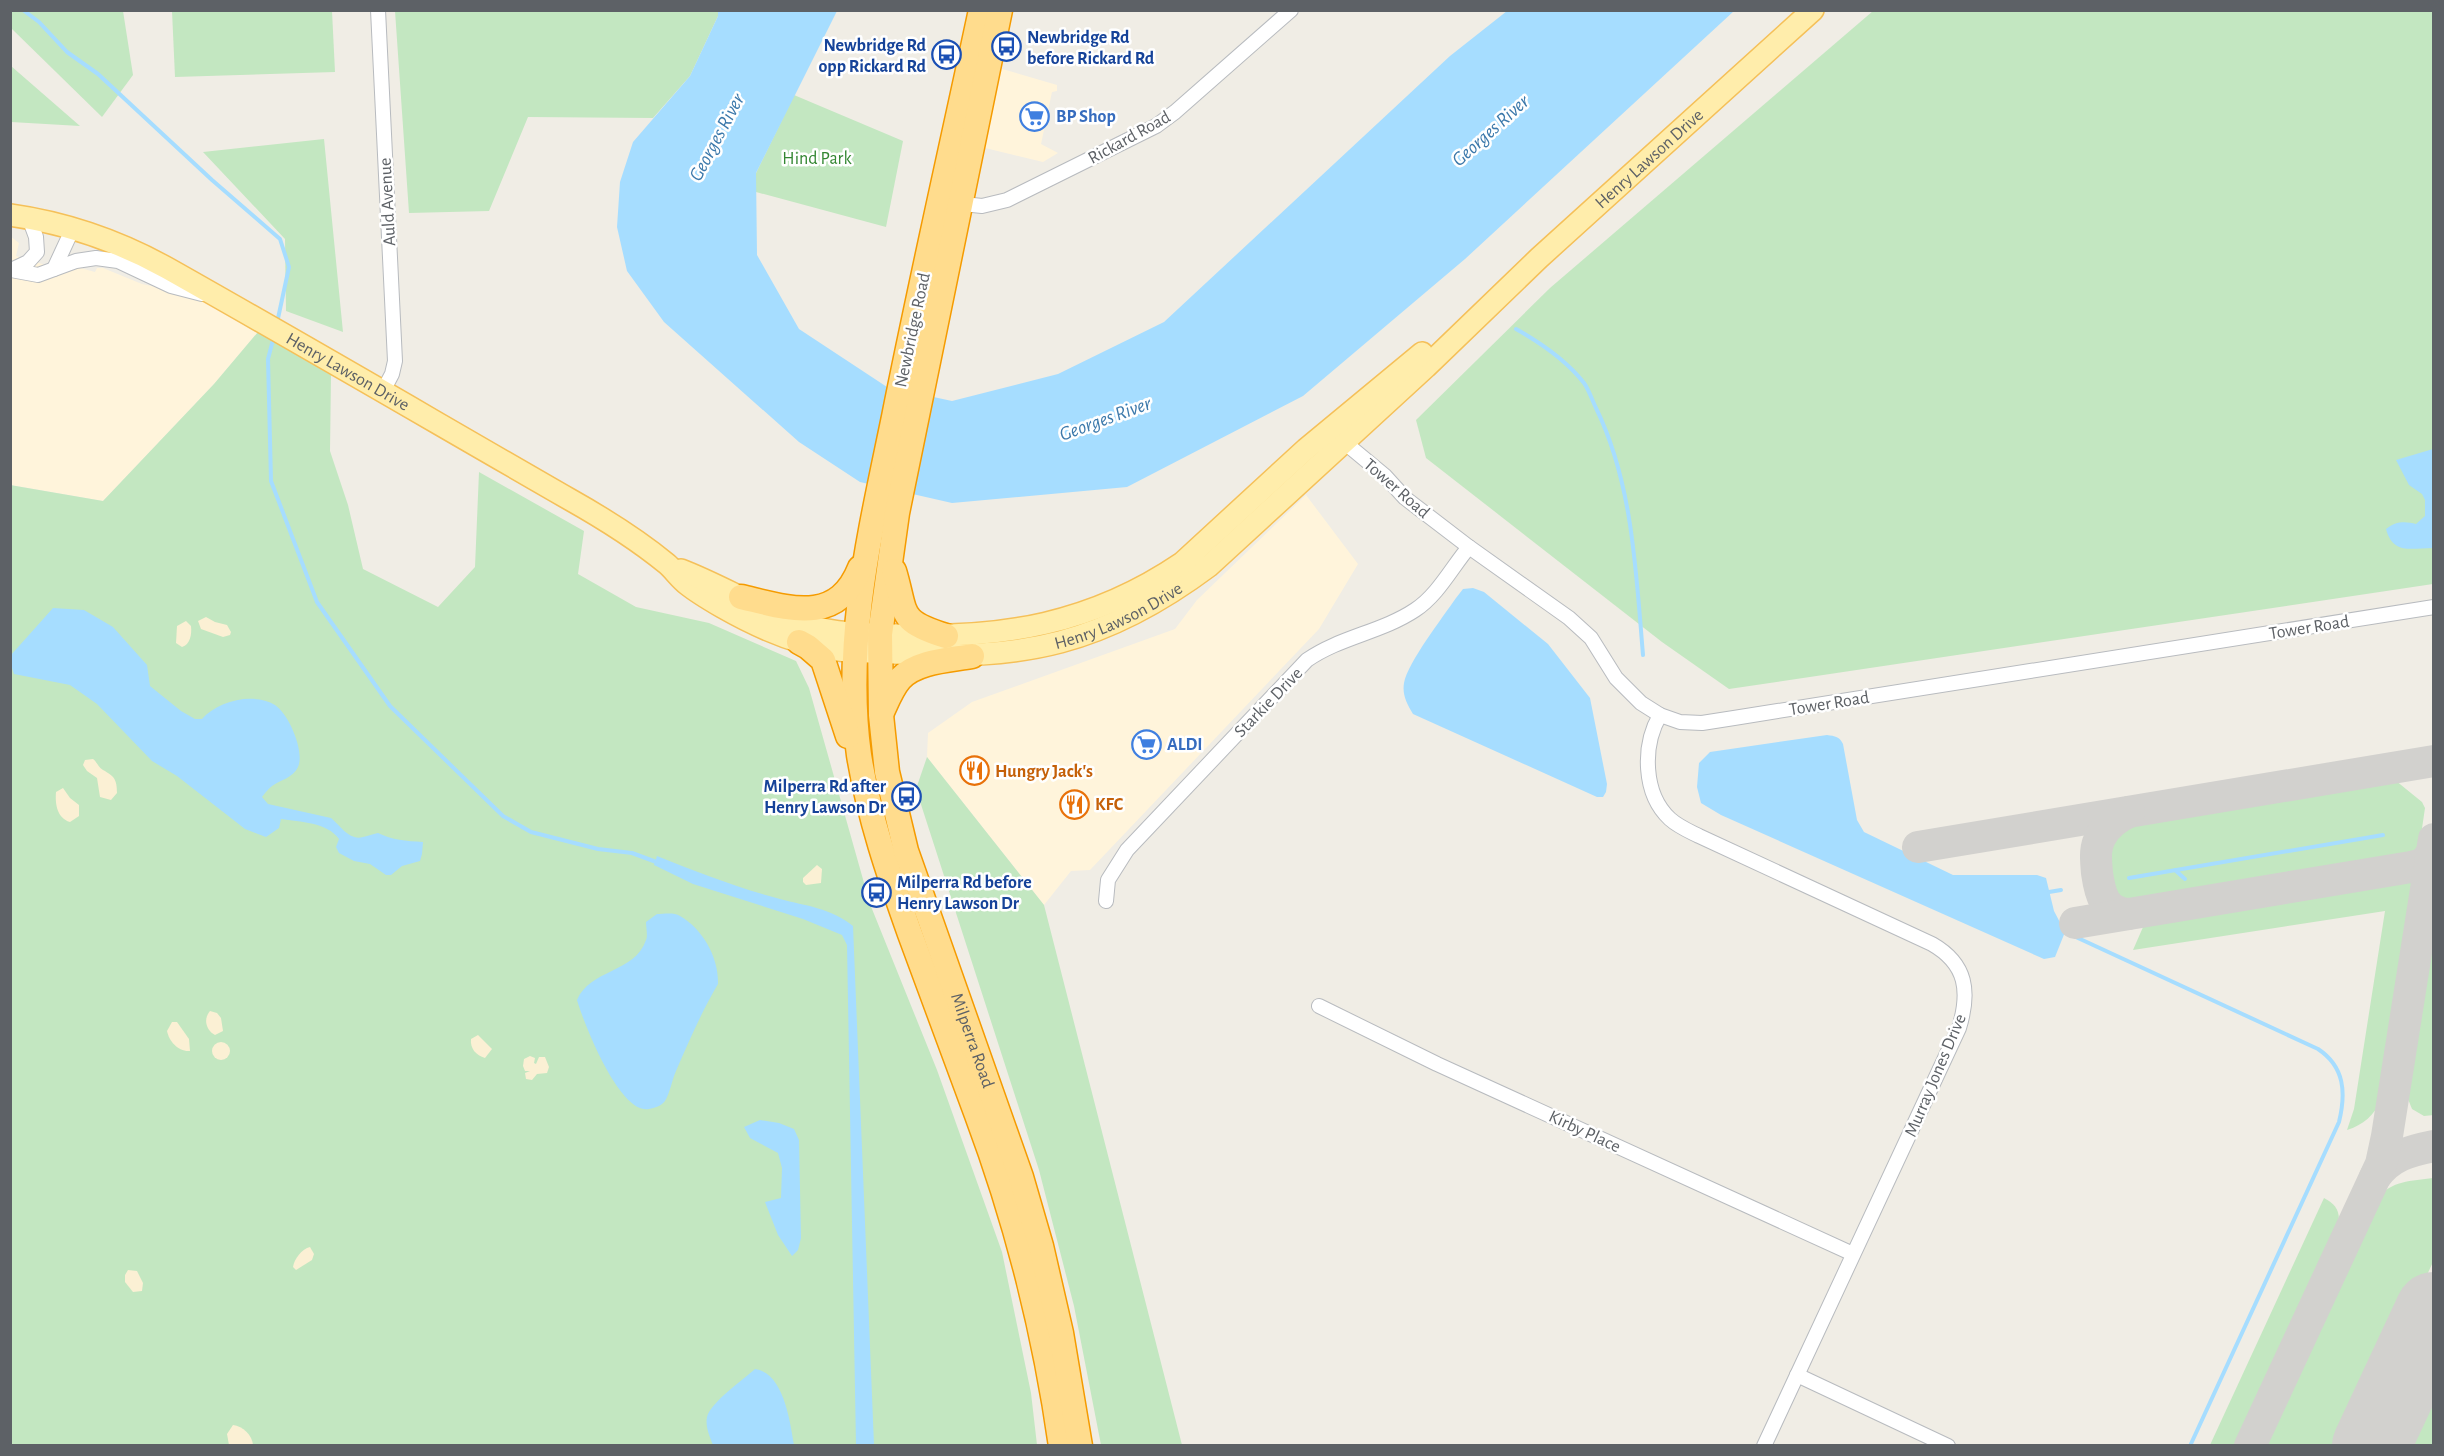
<svg xmlns="http://www.w3.org/2000/svg" width="2444" height="1456" font-family="'Alegreya Sans',sans-serif">
  <style>
    .commercial { fill: #fff4db }
    .green { fill: #c3e7c1 }
    .sand { fill: #fbf0d4 }
    .water { fill: #a6ddff }
    .lines { fill: none; stroke-linecap: round; stroke-linejoin: round }
    .stream { stroke: #a6ddff; stroke-width: 4 }
    .taxiway { stroke: #d2d1ce; stroke-width: 32 }
    .runway { stroke: #d2d1ce; stroke-width: 78 }
    .street-casing { stroke: #b8bbbf; stroke-width: 16 }
    .primary-casing { stroke: #f5c059; stroke-width: 24 }
    .highway-casing { stroke: #f59b00; stroke-width: 27 }
    .street { stroke: #fff; stroke-width: 14 }
    .primary { stroke: #ffedab; stroke-width: 21 }
    .highway { stroke: #ffdc8d; stroke-width: 24 }
    .labels { text-anchor: middle; stroke-width: 5; stroke-linejoin: round; paint-order: stroke }
    .transit-label { font-size: 18px; font-weight: bold; fill: #164399; stroke: #fff; text-anchor: start }
    .shop-label { font-size: 18px; font-weight: bold; fill: #366cbe; stroke: #fff; text-anchor: start }
    .street-label { font-size: 18px; fill: #5d6166; stroke: #fff }
    .park-label { font-size: 18px; fill: #348733; stroke: #fff }
    .food-label { font-size: 18px; font-weight: bold; fill: #c56008; stroke: #fff; text-anchor: start }
    .water-label { font-size: 20px; font-style: italic; fill: #3c79ab; stroke: #fff }
  </style>
  <rect width="100%" height="100%" fill="#f0ede5"/>
  <g class="commercial">
    <polygon points="999,68 1057,85 1057,91 1052,92 1041,144 1058,153 1043,162 981,147"/>
    <polygon points="10,236 19,243 16,256 52,267 73,266 95,272 97,268 103,268 142,284 194,295 258,332 214,384 103,501 11,485"/>
    <polygon points="1306,495 1358,564 1319,629 1090,870 1071,871 1044,905 927,757 928,733 972,702 1175,629 1197,600"/>
  </g>
  <g class="green">
    <polygon points="718,10 718,16 690,76 653,118 528,117 489,211 409,213 395,11"/>
    <polygon points="10,11 123,11 133,75 102,117 11,28"/>
    <polygon points="172,11 332,11 335,72 175,77"/>
    <polygon points="1873,11 2433,11 2433,584 1729,689 1662,642 1426,458 1416,420 1550,288"/>
    <polygon points="11,66 80,126 11,122"/>
    <polygon points="794,95 903,141 886,227 756,192 756,173"/>
    <polygon points="324,139 343,332 286,311 285,239 203,152"/>
    <polygon points="258,332 331,375 330,451 348,505 363,569 438,607 475,567 479,472 584,531 578,574 636,607 709,623 796,661 809,688 870,904 937,1070 1002,1252 1031,1393 1037,1445 11,1445 10,485 103,501 214,384"/>
    <polygon points="927,757 1044,905 1182,1445 1101,1445 1074,1306 1039,1170 916,789"/>
    <path d="M2390 776 2422 802 2425 808 2419 849 2415 854 2374 862V866L2136 905C2127 903 2118 901 2110 894 2099 884 2101 848 2111 836 2119 827 2133 824 2145 821Z"/>
    <path d="M2374 880 2375 885 2408 880 2412 882 2413 890 2381 1099C2375 1115 2363 1125 2347 1130L2354 1109 2385 911 2133 950 2147 918Z"/>
    <polygon points="2433,918 2434,1115 2424,1116 2412,1109 2406,1094"/>
    <path d="M2433 1178V1262L2348 1445H2263L2377 1200C2390 1180 2412 1181 2433 1178Z"/>
    <path d="M2324 1198C2336 1204 2341 1212 2338 1226L2237 1445H2210Z"/>
    <polygon points="2433,1360 2433,1445 2402,1445 2402,1430"/>
  </g>
  <g class="sand">
    <polygon points="206,617 215,622 227,625 231,632 230,635 223,637 201,629 198,621"/>
    <path d="M186 621 191 626C192 634 190 645 182 647L176 643 177 626Z"/>
    <path d="M93 759C97 762 98 767 103 770 114 776 117 779 117 793L111 800 100 797 97 778 87 771 83 765 85 760Z"/>
    <path d="M63 788 70 798 79 805V816L70 822C57 818 55 804 56 792Z"/>
    <polygon points="817,865 822,869 821,883 806,885 803,882 803,878"/>
    <path d="M210 1011 217 1013 221 1018 223 1031 215 1035C206 1030 203 1019 210 1011Z"/>
    <path d="M172 1022H177L189 1039 190 1051C178 1052 169 1041 167 1031Z"/>
    <path d="M478 1035 492 1049 485 1058C476 1055 470 1049 471 1039Z"/>
    <circle cx="221" cy="1051" r="9"/>
    <polygon points="530,1056 535,1058 534,1063 536,1064 539,1057 545,1057 549,1067 547,1073 537,1074 532,1080 526,1079 525,1073 530,1071 525,1071 523,1066 524,1059"/>
    <path d="M310 1247 314 1254 312 1260 296 1270 293 1267C294 1259 302 1249 310 1247Z"/>
    <polygon points="128,1270 137,1271 143,1283 142,1291 133,1292 125,1282 125,1275"/>
    <path d="M233 1425C243 1426 252 1435 253 1445H229L227 1434Z"/>
  </g>
  <g class="water">
    <polygon points="718,11 837,11 756,173 757,255 799,329 887,387 952,401 1058,374 1164,322 1450,56 1507,11 1734,11 1465,259 1303,396 1127,487 952,503 860,482 799,442 664,322 627,271 617,227 620,182 633,142 690,76 718,16"/>
    <path d="M2433 449V548C2411 548 2393 555 2386 529 2395 521 2406 521 2416 524L2425 516V500L2422 494 2409 485 2396 460Z"/>
    <path d="M1473 588 1484 592 1548 644 1590 698 1607 784 1606 792 1603 797H1597L1413 714C1407 704 1402 695 1404 683 1408 662 1443 617 1456 598L1463 589Z"/>
    <path d="M53 608 84 610 113 627 147 665 150 686 181 711 195 719H202C218 701 253 692 275 705 289 714 305 752 298 767 293 778 280 780 272 786 268 789 265 793 262 797L268 804 331 818C340 825 349 841 363 837 369 836 372 834 378 833 392 840 406 841 423 842L422 854 420 861 402 866 391 875H386L370 864 354 861 339 853 336 847 339 839C327 822 300 822 281 819L279 828 266 837 245 829 177 776 152 761 97 704 70 685 14 674 11 665V655Z"/>
    <path d="M1827 735C1835 736 1840 737 1843 744L1857 820 1864 832 1953 875H2037L2046 878 2054 911 2065 932 2055 957 2044 959 1721 815 1701 803 1697 787 1699 763 1710 752Z"/>
    <path d="M657 856C697 872 738 888 780 899 806 906 831 908 853 926L874 1445H856L847 945 842 935 803 919 693 884 654 865Z"/>
    <path d="M657 914C664 914 674 912 680 916 703 929 719 958 718 984 702 1011 689 1041 676 1071 672 1080 670 1093 665 1101 661 1106 655 1108 649 1109 620 1115 584 1024 577 1000 590 969 635 973 646 940 648 936 646 927 646 922Z"/>
    <polygon points="760,1120 779,1123 794,1129 799,1140 801,1238 798,1250 792,1256 778,1235 765,1202 781,1198 782,1168 778,1153 750,1138 744,1127"/>
    <path d="M755 1369C784 1373 790 1422 794 1445H713C710 1437 705 1427 707 1417 711 1402 743 1380 755 1369Z"/>
  </g>
  <g class="lines">
    <g class="stream">
      <polyline points="23,10 39,22 67,52 98,74 212,180 280,239 289,267 277,323"/>
      <path d="M1516 329C1541 343 1566 360 1584 383 1589 390 1592 400 1596 408 1633 484 1636 573 1643 655"/>
      <polyline points="274,336 268,359 271,481 317,602 390,706 503,816 531,832 598,849 632,853 659,863"/>
      <polyline points="2175,870 2185,879"/>
      <polyline points="2129,878 2383,835"/>
      <polyline points="2049,892 2061,890"/>
      <path d="M2065 932 2318 1049C2345 1067 2346 1093 2339 1122L2190 1446"/>
    </g>
    <g class="taxiway">
      <polyline points="1918,847 2434,761"/>
      <path d="M2128 914C2104 912 2100 894 2097 873 2096 860 2094 848 2101 836 2107 825 2118 817 2129 812"/>
      <polyline points="2075,923 2411,867 2423,864 2431,855"/>
      <path d="M2375 1177C2390 1156 2409 1151 2434 1146"/>
      <polyline points="2250,1446 2381,1164 2387,1136 2434,839"/>
    </g>
    <polyline class="runway" points="2371,1446 2434,1311"/>
    <defs>
      <g id="street">
        <polyline points="378,10 395,361 392,374 383,391"/>
        <polyline points="954,203 982,206 1007,200 1156,126 1175,112 1291,10"/>
        <polyline points="54,269 73,228"/>
        <polyline points="11,270 38,275 76,261 96,258 118,261 171,286 202,294"/>
        <polyline points="11,270 28,262 37,252 36,237 29,218"/>
        <polyline points="1338,437 1385,476 1405,498 1469,547 1569,618 1591,638 1616,678 1641,703 1660,715 1680,722 1702,723 1734,718 2434,607"/>
        <path d="M1660 715C1642 746 1643 794 1670 819 1679 827 1689 831 1699 836L1932 944C1967 964 1970 992 1959 1028L1764 1446"/>
        <path d="M1106 901 1108 880 1127 850 1307 660C1340 637 1382 632 1415 610 1438 595 1452 567 1469 547"/>
        <polyline points="1319,1006 1437,1064 1853,1254"/>
        <polyline points="1797,1375 1948,1446"/>
      </g>
      <g id="primary">
        <path id="s1" d="M10 215C67 223 118 241 167 268 302 344 435 422 569 499 601 517 639 541 667 564 674 570 680 579 688 585 698 593 710 600 722 607 757 627 797 645 837 650 856 653 876 651 895 653 1022 662 1106 643 1209 566L1426 367 1539 258 1813 10"/>
        <path d="M681 570C725 587 765 613 810 626 838 634 868 634 896 635 1002 639 1092 624 1182 563L1306 449 1422 353"/>
      </g>
      <g id="highway">
        <path d="M981 10C952 146 921 281 894 417 871 529 843 641 859 755 869 817 889 875 910 934 932 994 955 1055 977 1115 1017 1222 1045 1333 1061 1446"/>
        <path id="s2" d="M1000 10 897 513 880 634 881 715 887 772 906 851 1021 1177 1041 1246 1061 1333 1080 1446"/>
        <path d="M894 571C907 614 897 621 946 636"/>
        <path d="M741 597C788 608 837 626 860 568"/>
        <polyline points="799,642 808,647 823,660 848,736"/>
        <path d="M882 712C887 701 892 688 900 679 916 661 950 660 972 656"/>
      </g>
    </defs>
    <use href="#street" class="street-casing"/>
    <use href="#primary" class="primary-casing"/>
    <use href="#highway" class="highway-casing"/>
    <use href="#street" class="street"/>
    <use href="#primary" class="primary"/>
    <use href="#highway" class="highway"/>
  </g>
  <defs>
    <symbol id="bus-ring" viewBox="-11 -11 22 22"><circle r="9.5" fill="#fff" stroke="#1a4fb4" stroke-width="1.5"/><path d="M-5-6H5V4H4V6H2V4H-2V6H-4V4H-5ZM-3.5-4V0h7V-4ZM-3.5 1.2v1.5H-2V1.2ZM2 1.2v1.5H3.5V1.2Z" fill="#1a4fb4"/></symbol>
    <symbol id="supermarket-ring" viewBox="-11 -11 22 22"><circle r="9.5" fill="#fff" stroke="#3f7fe0" stroke-width="1.5"/><path d="M-6-5.5h2.5l.6 2H6L4.5 2H-2.5L-4.4-4H-6ZM-1.5 3.2a1.3 1.3 0 1 0 .1 0ZM3 3.2a1.3 1.3 0 1 0 .1 0Z" fill="#3f7fe0"/></symbol>
    <symbol id="restaurant-ring" viewBox="-11 -11 22 22"><circle r="9.5" fill="#fff" stroke="#e8710a" stroke-width="1.5"/><path d="M-5-6h1v4h1v-4h1v4h1v-4h1v5L-1.5 .5V6h-2V.5L-5-1ZM5-6V6H3V1.5H1.5Q1.5-4 5-6Z" fill="#e8710a"/></symbol>
  </defs>
  <g fill-rule="evenodd">
    <use href="#bus-ring" x="990" y="30" width="33" height="33"/>
    <use href="#bus-ring" x="930" y="38" width="33" height="33"/>
    <use href="#supermarket-ring" x="1018" y="100" width="33" height="33"/>
    <use href="#supermarket-ring" x="1130" y="728" width="33" height="33"/>
    <use href="#restaurant-ring" x="958" y="754" width="33" height="33"/>
    <use href="#bus-ring" x="890" y="780" width="33" height="33"/>
    <use href="#restaurant-ring" x="1058" y="788" width="33" height="33"/>
    <use href="#bus-ring" x="860" y="876" width="33" height="33"/>
  </g>
  <g class="labels">
    <g class="transit-label">
      <text x="1027" y="43">Newbridge Rd<tspan x="1027" dy="21">before Rickard Rd</tspan></text>
      <text x="926" y="51" text-anchor="end">Newbridge Rd<tspan x="926" dy="21">opp Rickard Rd</tspan></text>
      <text x="886" y="792" text-anchor="end">Milperra Rd after<tspan x="886" dy="21">Henry Lawson Dr</tspan></text>
      <text x="897" y="888">Milperra Rd before<tspan x="897" dy="21">Henry Lawson Dr</tspan></text>
    </g>
    <g class="shop-label">
      <text x="1056" y="122">BP Shop</text>
      <text x="1167" y="750">ALDI</text>
    </g>
    <g class="street-label">
      <text transform="translate(1129 137) rotate(-29)" y="6">Rickard Road</text>
      <text dy="6" stroke="none"><textPath href="#s1" startOffset="1934">Henry Lawson Drive</textPath></text>
      <text transform="translate(387 202) rotate(-93)" y="6">Auld Avenue</text>
      <text transform="translate(912 330) rotate(-78)" y="6">Newbridge Road</text>
      <text dy="6" stroke="none"><textPath href="#s1" startOffset="375">Henry Lawson Drive</textPath></text>
      <text transform="translate(1397 488) rotate(41)" y="6">Tower Road</text>
      <text dy="6" stroke="none"><textPath href="#s1" startOffset="1230">Henry Lawson Drive</textPath></text>
      <text transform="translate(2309 627) rotate(-9)" y="6">Tower Road</text>
      <text transform="translate(1268 702) rotate(-46)" y="6">Starkie Drive</text>
      <text transform="translate(1829 703) rotate(-9)" y="6">Tower Road</text>
      <text dy="6" stroke="none"><textPath href="#s2" startOffset="1056">Milperra Road</textPath></text>
      <text transform="translate(1935 1075) rotate(-67)" y="6">Murray Jones Drive</text>
      <text transform="translate(1585 1131) rotate(25)" y="6">Kirby Place</text>
    </g>
    <g class="park-label">
      <text x="817" y="164">Hind Park</text>
    </g>
    <g class="food-label">
      <text x="995" y="777">Hungry Jack's</text>
      <text x="1095" y="810">KFC</text>
    </g>
    <g class="water-label">
      <text transform="translate(1490 130) rotate(-42)" y="7">Georges River</text>
      <text transform="translate(716 137) rotate(-62)" y="7">Georges River</text>
      <text transform="translate(1105 418) rotate(-20)" y="7">Georges River</text>
    </g>
  </g>
  <rect width="2444" height="1456" fill="none" stroke="#5d6166" stroke-width="24"/>
</svg>
